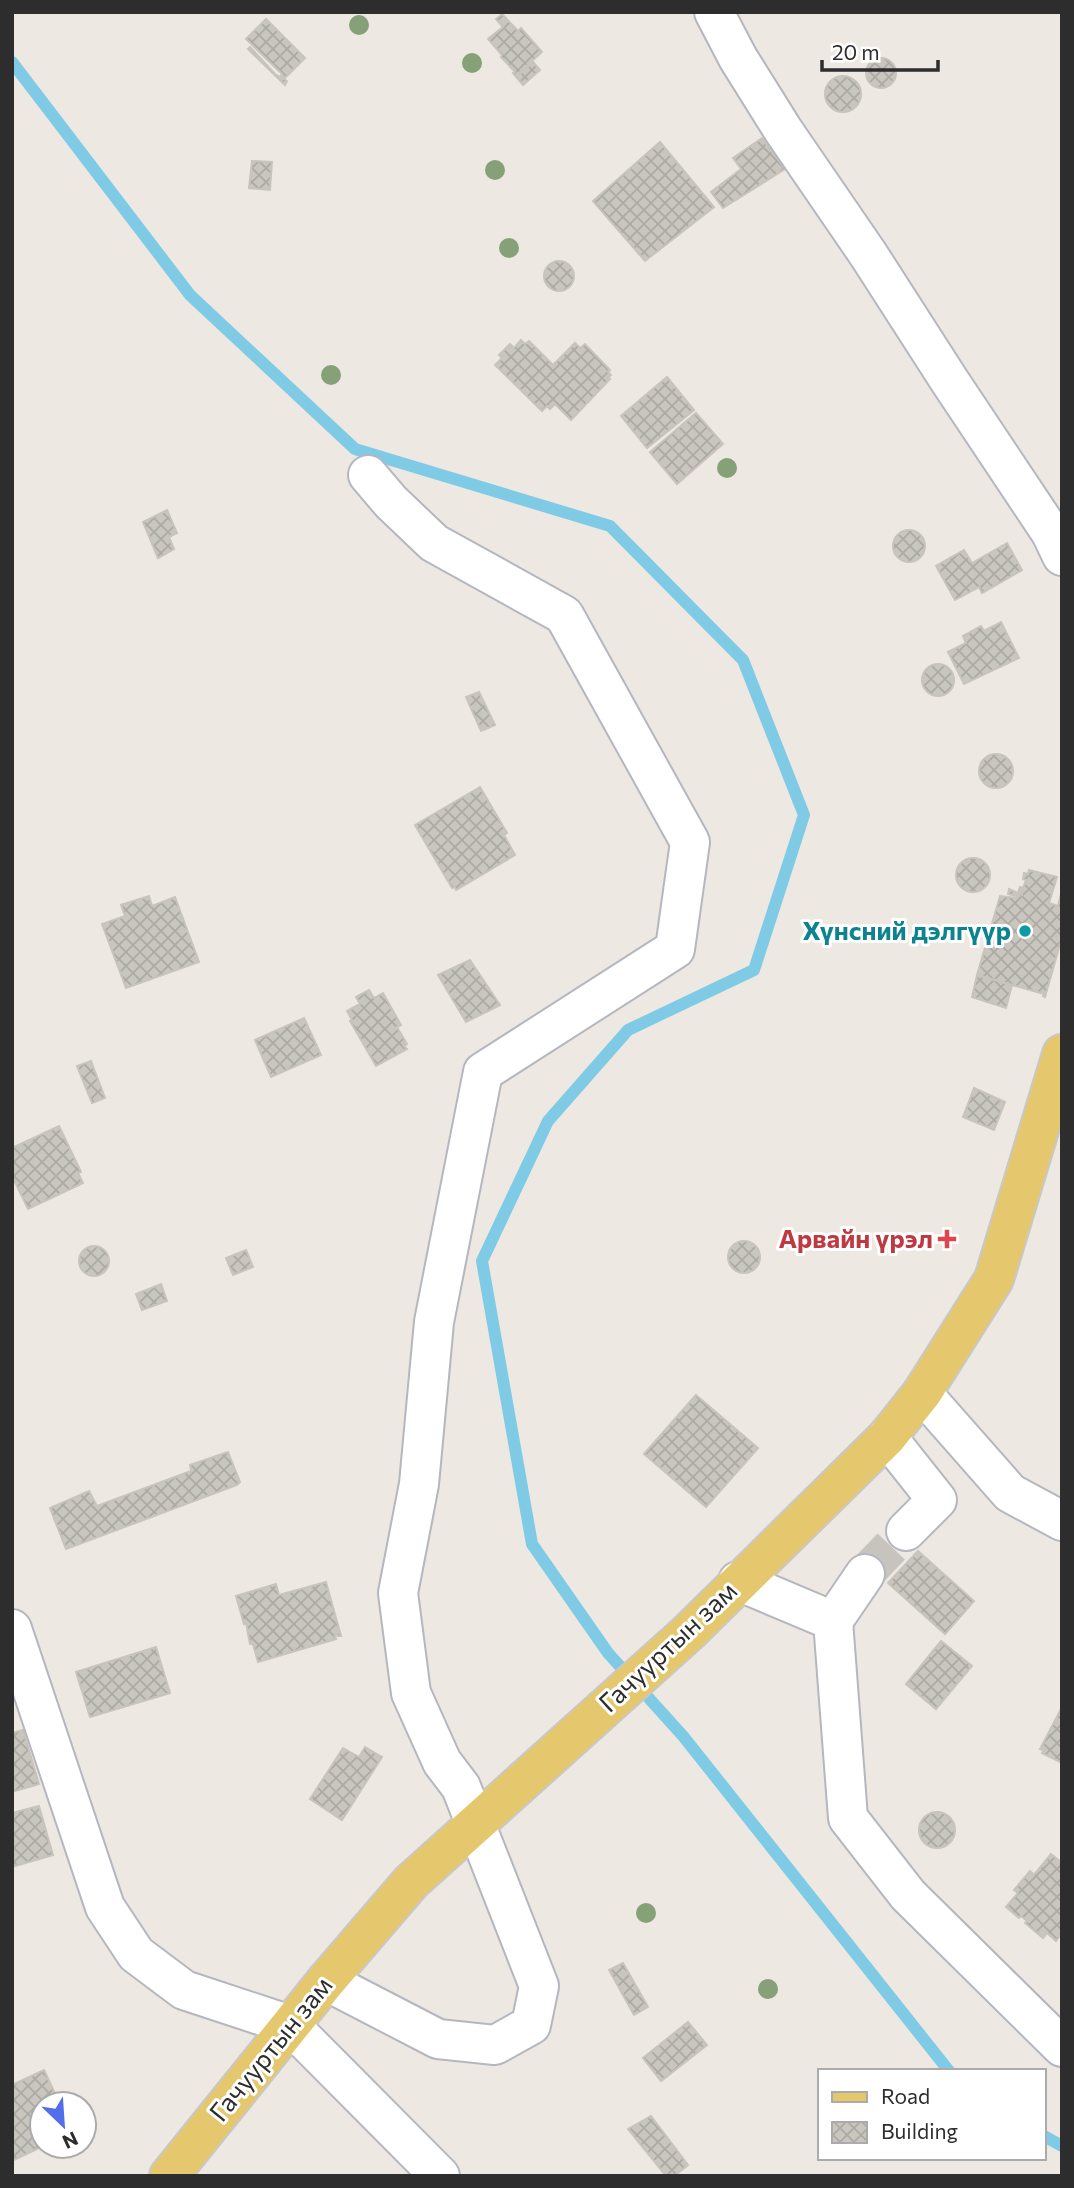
<svg xmlns="http://www.w3.org/2000/svg" width="1074" height="2188" font-family="Commissioner,sans-serif">
  <style>
    .lines { fill: none; stroke-linecap: round; stroke-linejoin: round }
    .stream { stroke: #7fcbe5; stroke-width: 12 }
    .building { fill: url(#building-cross-hatch); stroke: #c9c4bb; stroke-width: 2 }
    .minor-tunnel { stroke: #c7c3bd; stroke-width: 38; stroke-dasharray: 38 19; stroke-linecap: butt }
    .minor-casing { stroke: #b4b7bf; stroke-width: 42 }
    .major-casing { stroke: #c8c8c8; stroke-width: 42 }
    .minor { stroke: #fff; stroke-width: 38 }
    .major { stroke: #e5c86e; stroke-width: 38 }
    .tree { fill: #86a078 }
    .culture-dot { fill: #0f9aa8; stroke: #fff; stroke-width: 2.5 }
    .health-dot { fill: #e0444e; stroke: #fff; stroke-width: 2.5 }
    .labels { text-anchor: middle; stroke-width: 6; stroke-linejoin: round; paint-order: stroke }
    .culture-label { font-size: 26px; font-weight: bold; fill: #0d838f; stroke: #fff; text-anchor: end }
    .health-label { font-size: 26px; font-weight: bold; fill: #be3a42; stroke: #fff; text-anchor: end }
    .street-label { font-size: 26px; fill: #2d2d2d; stroke: #fff }
  </style>
  <defs>
    <pattern id="building-cross-hatch" width="8" height="8" patternUnits="userSpaceOnUse" patternTransform="scale(1.75)"><rect width="8" height="8" fill="#c9c6bf"/><path d="M0 0l8 8M0 8l8-8" fill="none" stroke="#adaaa4"/></pattern>
  </defs>
  <rect width="100%" height="100%" fill="#ede8e1"/>
  <g class="lines">
    <g class="stream">
      <polyline points="12,62 190,295 355,449 610,526 743,660 804,815 754,970 628,1030 548,1121 482,1261 532,1544 608,1653 683,1736 949,2071"/>
      <polyline points="1044,2136 1062,2146"/>
    </g>
  </g>
  <g class="building">
    <polygon points="502,14 518,31 521,28 542,52 519,73 520,74 533,62 540,70 523,85 513,73 515,72 501,57 502,55 488,39 503,27 496,19"/>
    <polygon points="266,19 305,58 284,79 287,81 285,85 248,49 250,47 275,74 280,77 282,74 246,39"/>
    <circle cx="881" cy="73" r="15"/>
    <circle cx="843" cy="94" r="18"/>
    <polygon points="762,138 785,169 723,208 711,192 741,169 733,158"/>
    <polygon points="660,142 714,207 645,261 593,201"/>
    <polygon points="252,161 272,162 270,190 249,188"/>
    <circle cx="559" cy="276" r="15"/>
    <polygon points="521,340 525,344 529,341 553,365 575,343 580,348 585,344 610,370 608,372 611,375 608,378 610,379 571,420 555,404 550,409 547,406 542,411 495,365 502,358 499,355 510,344 514,348"/>
    <polygon points="667,377 694,410 647,448 621,416"/>
    <polygon points="696,413 723,444 677,484 650,452"/>
    <polygon points="167,510 177,533 169,537 174,549 158,558 143,522"/>
    <circle cx="909" cy="546" r="16"/>
    <polygon points="1007,543 1022,570 982,593 979,587 955,600 936,566 964,550 972,563"/>
    <polygon points="1001,622 1019,658 964,684 948,652 966,643 963,636 981,626 984,631"/>
    <circle cx="938" cy="680" r="16"/>
    <polygon points="479,692 495,725 481,731 466,697"/>
    <circle cx="996" cy="771" r="17"/>
    <polygon points="480,787 507,833 504,835 515,855 456,890 455,887 452,888 415,825"/>
    <circle cx="973" cy="875" r="17"/>
    <polygon points="1029,870 1057,877 1049,903 1058,906 1062,890 1062,937 1045,997 1043,996 1044,994 977,975 1000,896 1017,898 1017,896 1008,894 1009,889 1022,895 1022,893 1018,892 1020,887 1023,888 1026,880 1023,879 1024,873 1028,874"/>
    <polygon points="149,896 152,906 175,897 199,962 126,988 102,924 125,916 121,905"/>
    <polygon points="470,960 500,1005 466,1022 438,975"/>
    <polygon points="977,975 1012,985 1006,1008 972,997"/>
    <polygon points="369,990 374,998 383,993 401,1025 397,1027 407,1044 404,1046 407,1049 376,1066 350,1021 352,1020 347,1011 360,1004 356,997"/>
    <polygon points="304,1018 321,1055 271,1077 255,1040"/>
    <polygon points="91,1061 105,1098 92,1103 77,1066"/>
    <polygon points="974,1088 1005,1102 994,1130 963,1117"/>
    <polygon points="59,1126 81,1172 78,1173 83,1183 28,1209 12,1176 12,1148"/>
    <circle cx="744" cy="1257" r="16"/>
    <circle cx="94" cy="1261" r="15"/>
    <polygon points="246,1250 253,1267 233,1275 226,1258"/>
    <polygon points="161,1284 167,1301 142,1310 136,1294"/>
    <polygon points="696,1395 758,1448 706,1507 644,1454"/>
    <polygon points="228,1452 240,1482 237,1485 66,1549 50,1508 89,1491 97,1506 191,1471 190,1465"/>
    <polygon points="918,1551 974,1601 945,1634 888,1583"/>
    <polygon points="326,1582 341,1636 338,1636 337,1635 335,1636 336,1639 258,1662 253,1644 250,1644 246,1623 244,1624 236,1596 276,1584 279,1595"/>
    <polygon points="941,1641 972,1666 936,1709 906,1684"/>
    <polygon points="156,1647 170,1693 90,1717 76,1672"/>
    <polygon points="1062,1707 1062,1763 1042,1753 1044,1750 1040,1749"/>
    <polygon points="23,1730 39,1784 12,1792 12,1733"/>
    <polygon points="365,1747 382,1757 342,1820 310,1799 343,1748 359,1757"/>
    <polygon points="39,1806 53,1855 12,1867 12,1813"/>
    <circle cx="937" cy="1830" r="18"/>
    <polygon points="1051,1854 1062,1863 1062,1933 1056,1941 1047,1933 1043,1938 1025,1923 1027,1921 1021,1916 1019,1918 1006,1907 1018,1893 1014,1890 1030,1871 1034,1875"/>
    <polygon points="623,1963 648,2007 634,2015 609,1970"/>
    <polygon points="688,2022 707,2045 661,2081 643,2058"/>
    <polygon points="44,2070 60,2104 42,2104 41,2147 12,2161 12,2085"/>
    <polygon points="651,2116 688,2165 674,2176 666,2176 628,2129"/>
  </g>
  <g class="lines">
    <polyline class="minor-tunnel" points="865,1574 906,1531"/>
    <defs>
      <g id="minor">
        <polyline points="714,12 738,58 783,130 868,254 949,380 1051,533 1062,556"/>
        <polyline points="922,1393 1010,1493 1062,1521"/>
        <polyline points="887,1437 937,1500 906,1531"/>
        <polyline points="738,1581 833,1621 865,1574"/>
        <polyline points="833,1621 848,1818 908,1895 1062,2047"/>
        <polyline points="12,1629 105,1907 136,1954 184,1990 290,2025 440,2176"/>
        <polyline points="326,1981 438,2039 495,2045 531,2025 539,1986 461,1787 442,1762 411,1693 398,1593 419,1484 434,1322 483,1072 675,949 690,842 564,615 434,543 391,502 368,475"/>
      </g>
      <polyline id="major" points="169,2176 326,1981 411,1882 689,1632 887,1437 922,1393 994,1279 1062,1054"/>
    </defs>
    <use href="#minor" class="minor-casing"/>
    <use href="#major" class="major-casing"/>
    <use href="#minor" class="minor"/>
    <use href="#major" class="major"/>
  </g>
  <g class="tree">
    <circle cx="359" cy="25" r="10"/>
    <circle cx="472" cy="63" r="10"/>
    <circle cx="495" cy="170" r="10"/>
    <circle cx="509" cy="248" r="10"/>
    <circle cx="331" cy="375" r="10"/>
    <circle cx="727" cy="468" r="10"/>
    <circle cx="646" cy="1913" r="10"/>
    <circle cx="768" cy="1989" r="10"/>
  </g>
  <circle class="culture-dot" cx="1025" cy="931" r="7"/>
  <path class="health-dot" d="M943.5 1228.5h7v7h7v7h-7v7h-7v-7h-7v-7h7z"/>
  <g class="labels">
    <g class="culture-label">
      <text x="1011" y="940">Хүнсний дэлгүүр</text>
    </g>
    <g class="health-label">
      <text x="933" y="1248">Арвайн үрэл</text>
    </g>
    <g class="street-label">
      <text transform="translate(668 1647) rotate(-43)" y="9">Гачууртын зам</text>
      <text transform="translate(271 2049) rotate(-51)" y="9">Гачууртын зам</text>
    </g>
  </g>
  <rect width="1074" height="2188" fill="none" stroke="#2d2d2d" stroke-width="28"/>
  <rect x="818" y="2069" width="228" height="91" fill="#ffffff" stroke="#ababab" stroke-width="2"/>
  <rect x="832" y="2092" width="35" height="10" fill="#e5c86e" stroke="#ababab" stroke-width="2"/>
  <text x="881" y="2104" font-size="21" fill="#2d2d2d">Road</text>
  <rect x="832" y="2122" width="35" height="21" fill="url(#building-cross-hatch)" stroke="#ababab" stroke-width="2"/>
  <text x="881" y="2139" font-size="21" fill="#2d2d2d">Building</text>
  <g transform="translate(63 2125) rotate(155)"><circle r="33" fill="#ffffff" stroke="#ababab" stroke-width="2"/>
  <path d="M0-5L12 26L0 18L-12 26Z" fill="#516fea"/>
  <text y="-10" font-size="19" font-weight="bold" text-anchor="middle" fill="#2d2d2d">N</text>
  </g>
  <path d="M822 60v10h116v-10" fill="none" stroke="#2d2d2d" stroke-width="3.5"/>
  <text x="832" y="60" font-size="21" fill="#2d2d2d" stroke="#ffffff" stroke-width="5" paint-order="stroke">20 m</text>
</svg>
